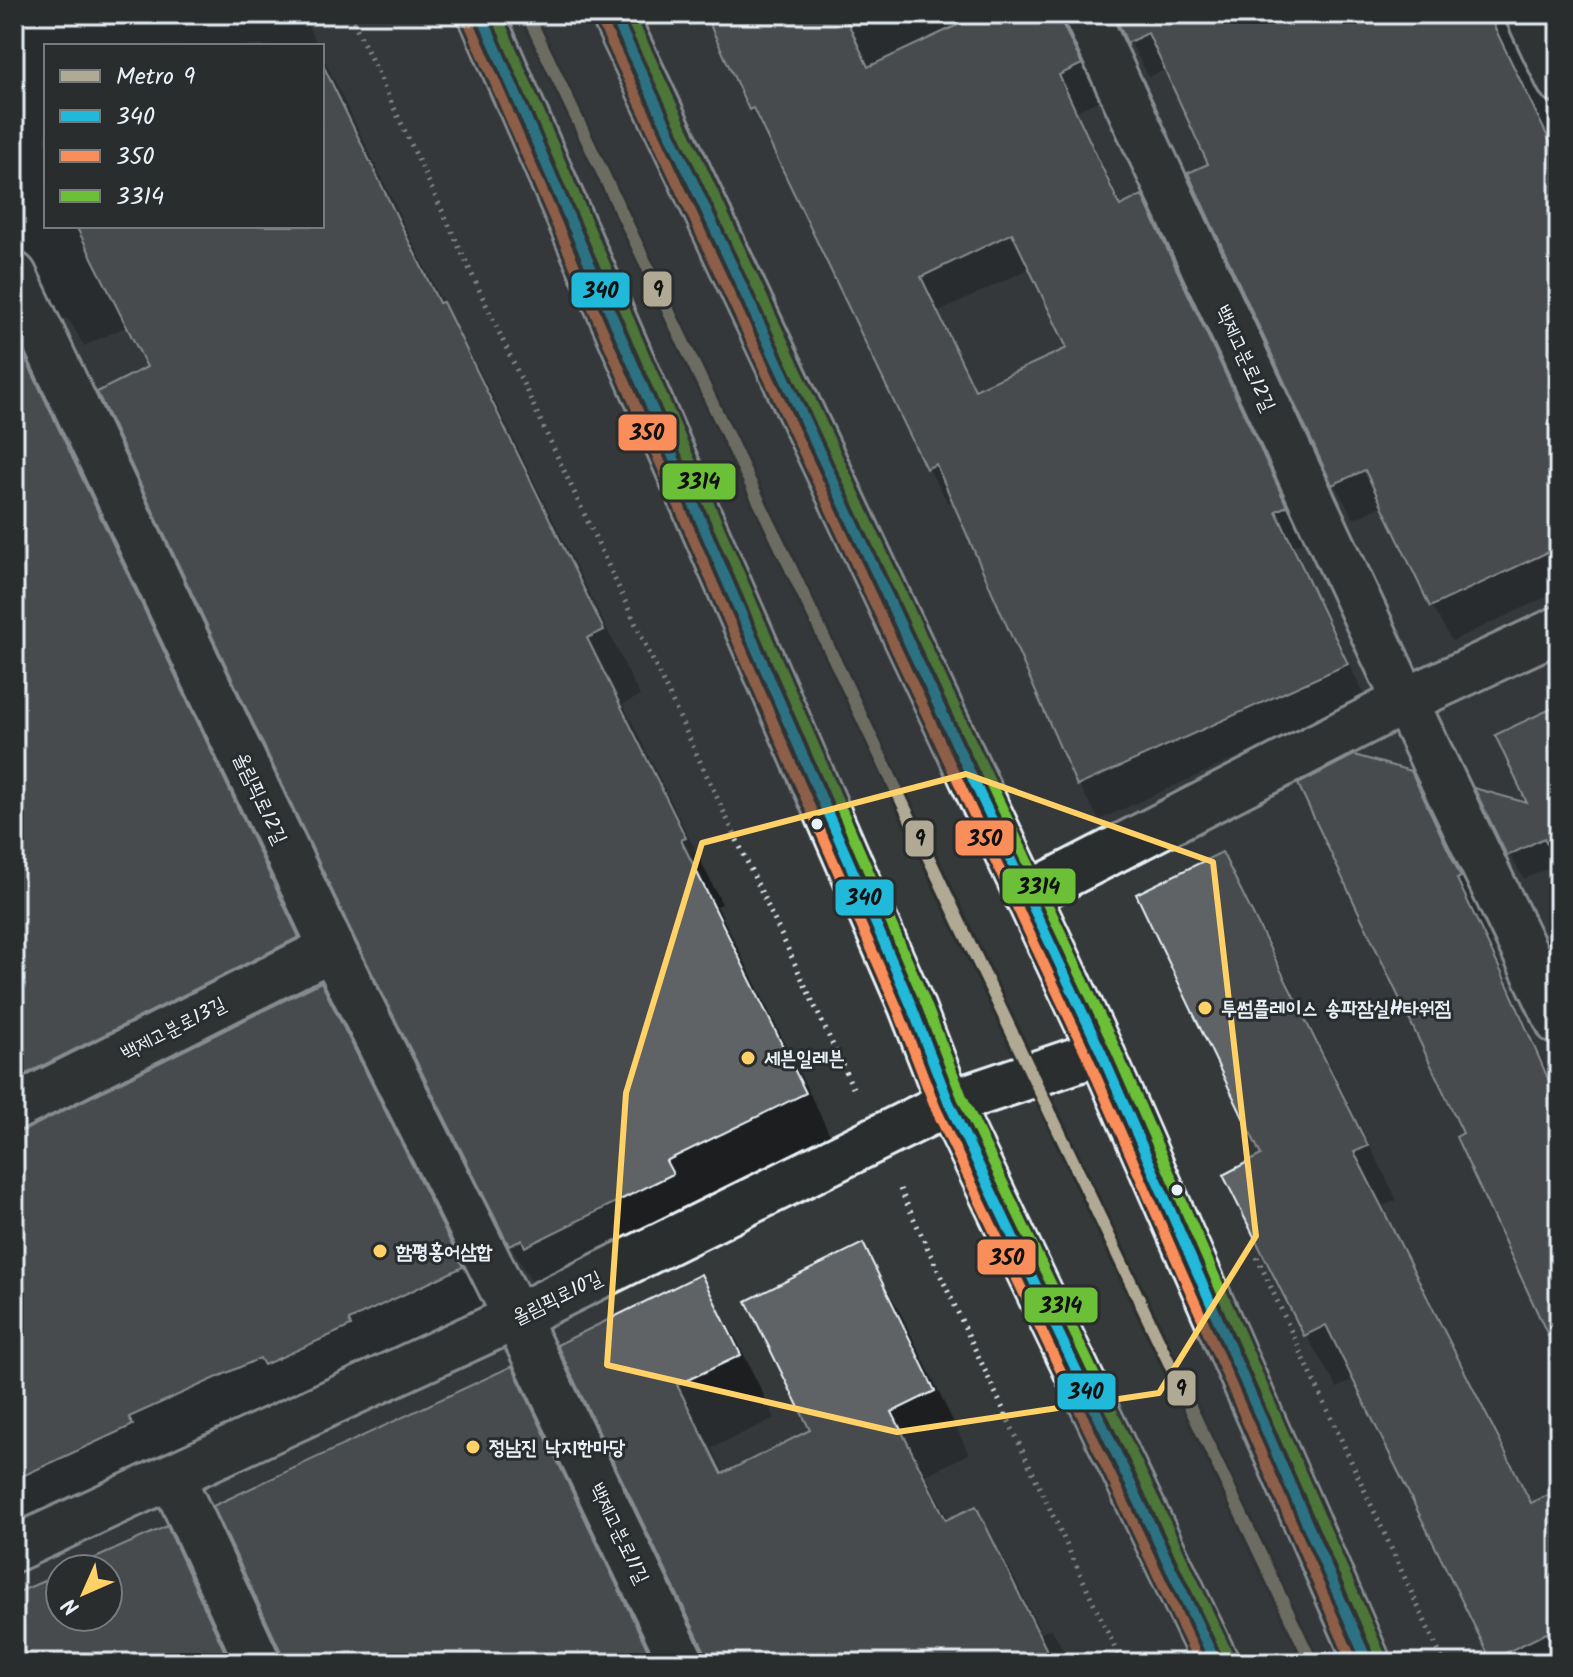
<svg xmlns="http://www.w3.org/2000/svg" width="1573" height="1677" font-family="Kalam,'Poor Story',sans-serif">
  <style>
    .shadow { fill: #0007; fill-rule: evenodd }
    .building { fill: #5f6365; stroke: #e8f1f8; stroke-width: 2; fill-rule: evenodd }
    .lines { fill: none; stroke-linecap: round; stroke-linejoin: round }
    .minor-casing { stroke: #e8f1f8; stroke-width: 50 }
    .secondary-casing { stroke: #e8f1f8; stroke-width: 50 }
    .path { stroke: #e8f1f8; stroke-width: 5; stroke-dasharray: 2 6; stroke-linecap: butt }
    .minor { stroke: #2a2d2e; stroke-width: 44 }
    .secondary { stroke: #2a2d2e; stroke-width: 44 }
    .bus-1-casing { stroke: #2a2d2e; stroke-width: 16 }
    .bus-2-casing { stroke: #2a2d2e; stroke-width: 16 }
    .bus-3-casing { stroke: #2a2d2e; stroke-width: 16 }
    .bus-1 { stroke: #20b9da; stroke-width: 10 }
    .bus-2 { stroke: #fa8e5a; stroke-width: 10 }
    .bus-3 { stroke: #6cc037; stroke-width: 10 }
    .metro-1-casing { stroke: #2a2d2e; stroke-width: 18 }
    .metro-1 { stroke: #b0aa94; stroke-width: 12 }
    .marked { fill: none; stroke: #ffd166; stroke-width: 6; stroke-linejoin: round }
    .bus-dot { fill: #e8f1f8; stroke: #2a2d2e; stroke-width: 3 }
    .poi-dot { fill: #ffd166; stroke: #2a2d2e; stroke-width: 3 }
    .labels { text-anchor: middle; stroke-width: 6; stroke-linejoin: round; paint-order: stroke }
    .street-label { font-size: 20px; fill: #e8f1f8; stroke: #2a2d2e }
    .poi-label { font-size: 20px; font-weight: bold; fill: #e8f1f8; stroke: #2a2d2e; text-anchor: start }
    .line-badge { stroke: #2a2d2e; stroke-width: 3 }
    .pale-badge-label { font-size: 22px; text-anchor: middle; font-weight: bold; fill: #111 }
  </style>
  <rect width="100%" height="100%" fill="#35393a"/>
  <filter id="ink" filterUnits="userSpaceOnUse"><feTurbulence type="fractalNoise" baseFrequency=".0125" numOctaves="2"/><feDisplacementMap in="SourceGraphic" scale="16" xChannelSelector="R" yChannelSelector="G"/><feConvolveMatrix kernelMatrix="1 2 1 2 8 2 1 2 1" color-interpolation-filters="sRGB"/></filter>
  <g filter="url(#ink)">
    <g class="shadow">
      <polygon points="14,14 302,14 318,46 46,46 46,226 322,226 322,55 452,322 479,369 640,696 623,704 722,904 717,906 842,1159 548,1310 510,1245 149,368 128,326 84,346 69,320 56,315 335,1002 331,1004 358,1049 499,1333 14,1563"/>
      <path d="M707 14H1559V26L1551 24 1522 49 1525 62 1543 101 1559 107V591L1452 641 1432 606 1384 505 1354 519 1334 484 1190 174 1210 165 1166 69 1149 77 1123 29 1110 24 1080 49 1083 62 1100 100 1077 111 1123 207 1142 198 1162 233 1305 541 1294 546 1366 699 1099 820 1079 785 954 500 948 503 928 468 770 144 750 109ZM1031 268 1070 349 977 392 939 312Z"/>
      <polygon points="1559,707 1559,863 1524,879 1504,845 1531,806"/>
      <polygon points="1409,772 1441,827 1486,921 1482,922 1559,1098 1559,1354 1466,1134"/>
      <polygon points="1221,855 1252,908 1397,1200 1383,1206 1533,1504 1559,1492 1559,1663 1495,1663 1355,1379 1337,1388 1306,1335 1264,1156"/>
      <polygon points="862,1245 898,1308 969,1454 926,1475 950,1521 975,1509 1011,1571 1041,1633 1051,1628 1071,1663 709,1663 706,1652 560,1346 700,1277 736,1339 775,1418 712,1448 725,1474 812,1431"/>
      <polygon points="511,1369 547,1431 658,1663 284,1663"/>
      <polygon points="166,1529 202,1591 236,1663 14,1663 14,1598 60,1577 60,1617 108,1617 108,1569 78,1569"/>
    </g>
    <g class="building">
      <path d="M705 14H844L868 67 981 14H1061L1063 25 1082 64 1059 75 1120 206 1142 195 1287 506 1276 511 1348 664 1077 786 936 464 926 469 753 108 749 110ZM1012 233 1067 348 975 390 921 277Z"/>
      <polygon points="1114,14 1488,14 1559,160 1559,547 1430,607 1365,470 1332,485 1188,173 1208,164 1148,33 1127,43"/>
      <polygon points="322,63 439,303 443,302 604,630 587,638 686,838 681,840 806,1093 666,1161 673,1174 525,1247 522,1240 509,1246 354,937 97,392 147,367 76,226 322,226"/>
      <polygon points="14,334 299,937 14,1080"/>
      <polygon points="1559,705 1559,871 1544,838 1507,856 1474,788 1527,803 1495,735"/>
      <polygon points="1354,755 1411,771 1461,877 1457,879 1509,988 1559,1104 1559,1359 1456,1137 1463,1133 1298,784"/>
      <polygon points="1222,852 1368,1146 1354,1152 1531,1503 1559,1490 1559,1627 1491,1660 1326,1325 1304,1336 1223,1175 1261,1155 1136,894"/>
      <polygon points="321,982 463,1267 349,1320 351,1326 264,1365 260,1358 129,1417 133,1425 14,1480 14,1133 25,1130"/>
      <polygon points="863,1243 935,1391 892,1412 946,1520 976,1506 1053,1663 707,1663 705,1652 557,1345 701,1274 741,1355 677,1385 722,1474 810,1430 746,1301"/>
      <polygon points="512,1366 654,1663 283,1663 281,1652 213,1506"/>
      <polygon points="167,1526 230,1663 14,1663 14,1594 60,1574 60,1617 108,1617 108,1569 71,1569"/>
    </g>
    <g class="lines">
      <defs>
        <g id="minor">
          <polyline points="1086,14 1405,701 1559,1023"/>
          <polyline points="1528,14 1559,80"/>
          <polyline points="14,275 332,948 516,1317 682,1663"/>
          <polyline points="1027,895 1405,701 1559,629"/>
          <polyline points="14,1108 332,948"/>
          <polyline points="172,1477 258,1663"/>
          <polyline points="14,1549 516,1317 949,1103 1101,1052"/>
        </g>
        <g id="secondary">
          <polyline points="481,14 911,1005 949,1103 1216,1663"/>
          <polyline points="614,14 1101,1052 1368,1663"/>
        </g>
      </defs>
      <use href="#minor" class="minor-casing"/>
      <use href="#secondary" class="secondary-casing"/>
      <g class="path">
        <polyline points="350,14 854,1090"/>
        <polyline points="900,1189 1122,1663"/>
        <polyline points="1257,1257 1444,1663"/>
      </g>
      <use href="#minor" class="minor"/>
      <use href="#secondary" class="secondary"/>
      <defs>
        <g id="bus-1">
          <polyline points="481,14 911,1005 949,1103 1216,1663"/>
          <polyline points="614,14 1101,1052 1368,1663"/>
        </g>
        <g id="bus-2">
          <polyline points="468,20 898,1010 936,1109 1200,1663"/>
          <polyline points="601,20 1088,1058 1353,1663"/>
        </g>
        <g id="bus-3">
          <polyline points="496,14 924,999 962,1097 1229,1657"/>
          <polyline points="629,14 1114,1046 1381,1657"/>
        </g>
      </defs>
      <use href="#bus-1" class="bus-1-casing"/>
      <use href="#bus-2" class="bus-2-casing"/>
      <use href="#bus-3" class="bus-3-casing"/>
      <use href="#bus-1" class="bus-1"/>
      <use href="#bus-2" class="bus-2"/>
      <use href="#bus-3" class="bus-3"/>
      <defs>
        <polyline id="metro-1" points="527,14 1312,1663"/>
      </defs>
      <use href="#metro-1" class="metro-1-casing"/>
      <use href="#metro-1" class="metro-1"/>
    </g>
  </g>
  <path d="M0 0H1573V1677H0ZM966 774 1213 862 1256 1236 1159 1393 897 1432 607 1365 626 1093 702 843Z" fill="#35393a" fill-opacity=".55" fill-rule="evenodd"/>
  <path class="marked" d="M966 774 1213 862 1256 1236 1159 1393 897 1432 607 1365 626 1093 702 843Z"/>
  <g class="bus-dot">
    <circle cx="817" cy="824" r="7"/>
    <circle cx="1177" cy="1190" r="7"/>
  </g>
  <g class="poi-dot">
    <circle cx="1205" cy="1008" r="8"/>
    <circle cx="748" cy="1058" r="8"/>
    <circle cx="380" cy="1251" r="8"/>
    <circle cx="473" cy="1447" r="8"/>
  </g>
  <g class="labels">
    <g class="street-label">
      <text transform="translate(1246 358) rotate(65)" y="7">백제고분로12길</text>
      <text transform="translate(261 798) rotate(65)" y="7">올림픽로12길</text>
      <text transform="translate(173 1028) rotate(-27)" y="7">백제고분로13길</text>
      <text transform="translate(557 1297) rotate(-26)" y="7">올림픽로10길</text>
      <text transform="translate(620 1533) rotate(64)" y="7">백제고분로11길</text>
    </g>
    <g class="poi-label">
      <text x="1221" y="1015">투썸플레이스 송파잠실H타워점</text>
      <text x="764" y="1065">세븐일레븐</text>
      <text x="396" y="1258">함평홍어삼합</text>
      <text x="489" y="1454">정남진 낙지한마당</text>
    </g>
  </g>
  <g class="line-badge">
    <rect x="642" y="270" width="31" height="38" rx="8" fill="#b0aa94"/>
    <rect x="570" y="271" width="61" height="38" rx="8" fill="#20b9da"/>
    <rect x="617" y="413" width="61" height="39" rx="8" fill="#fa8e5a"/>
    <rect x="661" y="462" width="76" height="39" rx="8" fill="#6cc037"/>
    <rect x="954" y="819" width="61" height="38" rx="8" fill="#fa8e5a"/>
    <rect x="904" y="819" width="31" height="39" rx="8" fill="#b0aa94"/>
    <rect x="1001" y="867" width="76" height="38" rx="8" fill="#6cc037"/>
    <rect x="834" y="878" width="61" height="39" rx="8" fill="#20b9da"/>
    <rect x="976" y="1238" width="61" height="38" rx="8" fill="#fa8e5a"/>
    <rect x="1023" y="1286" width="76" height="38" rx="8" fill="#6cc037"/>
    <rect x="1166" y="1369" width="31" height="38" rx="8" fill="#b0aa94"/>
    <rect x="1056" y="1372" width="61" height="39" rx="8" fill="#20b9da"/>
  </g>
  <g class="pale-badge-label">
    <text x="658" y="297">9</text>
    <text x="601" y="298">340</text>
    <text x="647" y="440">350</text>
    <text x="699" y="489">3314</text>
    <text x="985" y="846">350</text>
    <text x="920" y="846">9</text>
    <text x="1039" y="894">3314</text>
    <text x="864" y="905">340</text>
    <text x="1007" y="1265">350</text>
    <text x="1061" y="1313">3314</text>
    <text x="1181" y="1396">9</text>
    <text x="1086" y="1399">340</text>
  </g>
  <rect width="1573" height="1677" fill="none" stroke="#2a2d2e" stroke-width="48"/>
  <rect x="24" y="24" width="1525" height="1629" fill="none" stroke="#e8f1f8" stroke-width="3" filter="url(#ink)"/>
  <rect x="44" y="44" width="280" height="184" fill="#2a2d2e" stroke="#767b7f" stroke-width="2"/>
  <rect x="60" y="70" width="40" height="12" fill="#b0aa94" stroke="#767b7f" stroke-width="2"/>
  <text x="116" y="84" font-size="24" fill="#e8f1f8">Metro 9</text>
  <rect x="60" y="110" width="40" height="12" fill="#20b9da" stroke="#767b7f" stroke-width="2"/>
  <text x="116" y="124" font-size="24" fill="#e8f1f8">340</text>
  <rect x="60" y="150" width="40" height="12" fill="#fa8e5a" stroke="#767b7f" stroke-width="2"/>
  <text x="116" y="164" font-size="24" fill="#e8f1f8">350</text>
  <rect x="60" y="190" width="40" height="12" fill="#6cc037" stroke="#767b7f" stroke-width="2"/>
  <text x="116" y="204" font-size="24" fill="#e8f1f8">3314</text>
  <g transform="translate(84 1593) rotate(225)"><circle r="38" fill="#2a2d2e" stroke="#767b7f" stroke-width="2"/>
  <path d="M0-6L14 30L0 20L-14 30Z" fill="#ffd166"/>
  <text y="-12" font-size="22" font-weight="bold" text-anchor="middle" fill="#e8f1f8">N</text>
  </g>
</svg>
